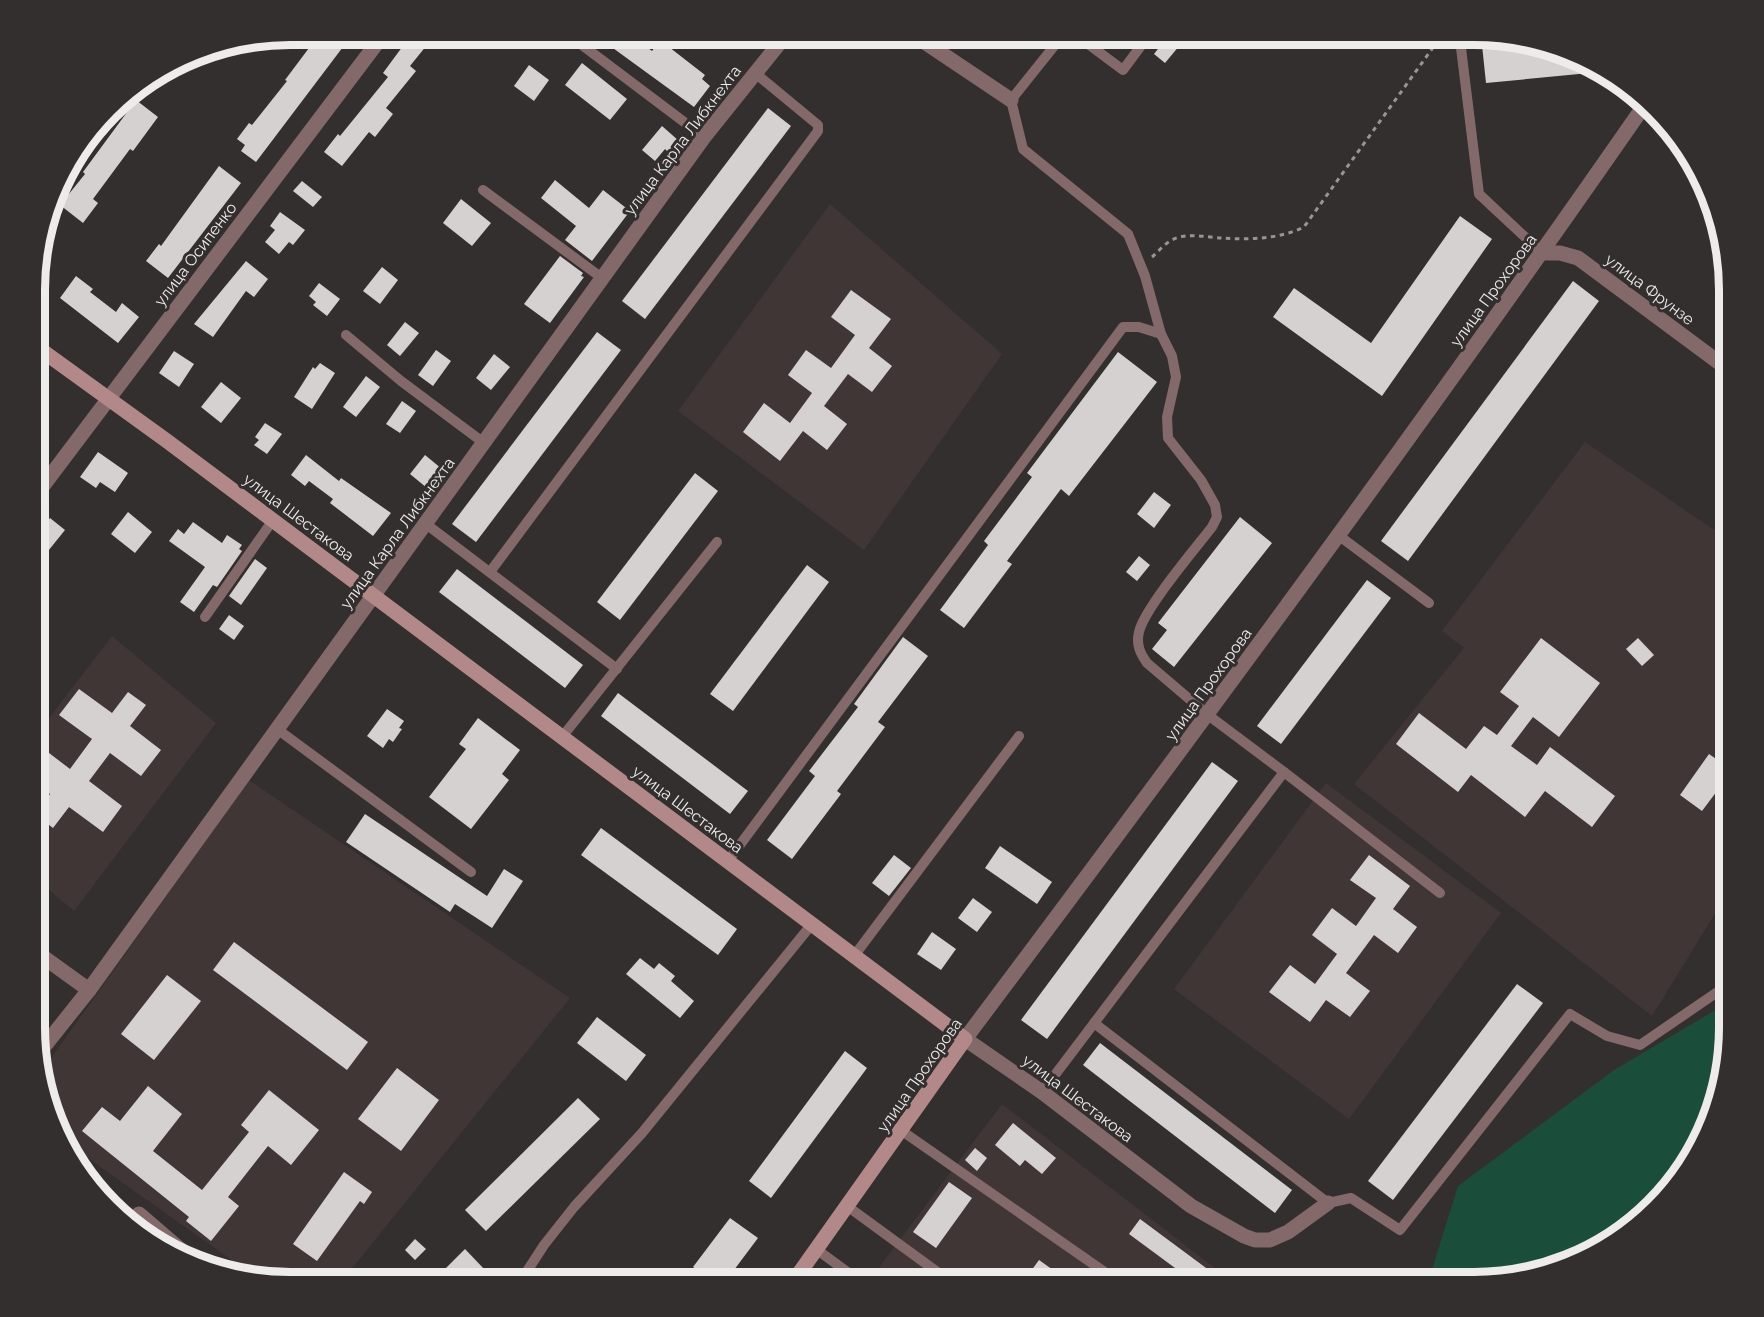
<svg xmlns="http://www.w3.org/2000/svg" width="1764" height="1317" font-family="Raleway,sans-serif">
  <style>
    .built { fill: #413636 }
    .green { fill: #1a4d3a }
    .building { fill: #d6d1d1 }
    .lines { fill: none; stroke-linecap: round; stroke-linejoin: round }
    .path { stroke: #989594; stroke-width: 3; stroke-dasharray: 4.5 4.5; stroke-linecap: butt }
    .service { stroke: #836969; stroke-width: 10 }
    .minor { stroke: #836969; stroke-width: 15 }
    .secondary { stroke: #b28988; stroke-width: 15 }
    .labels { text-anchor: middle; stroke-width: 6; stroke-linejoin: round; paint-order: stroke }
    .street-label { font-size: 16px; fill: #eeebeb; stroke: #332f2e }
    .rim { fill: none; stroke: #eeebeb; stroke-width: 8 }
  </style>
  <rect width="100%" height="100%" fill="#332f2e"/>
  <g class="built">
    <polygon points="830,204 1002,354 864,550 678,411"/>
    <polygon points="1585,442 1729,540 1729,891 1652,1016 1354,784 1464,648 1442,631"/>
    <polygon points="112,636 216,723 74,911 35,878 36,735"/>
    <polygon points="249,780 570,998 341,1282 274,1282 257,1278 61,1139 42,1071"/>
    <polygon points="1326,783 1501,913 1349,1119 1174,989"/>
    <polygon points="1002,1104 1233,1282 868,1282"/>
  </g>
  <polygon class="green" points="1729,1002 1729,1044 1710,1125 1666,1195 1586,1256 1474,1282 1428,1282 1458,1186 1614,1070"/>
  <g class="building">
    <polygon points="299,34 352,35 256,162 241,151 245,145 237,139 249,123 252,125 287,81 285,80 312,44"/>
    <polygon points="411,35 435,35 410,66 416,71 386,108 393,114 375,137 369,132 342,166 324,152 338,134 340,136 388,77 383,73"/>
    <polygon points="595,35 631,35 652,51 660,40 705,75 702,79 710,86 694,107"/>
    <polygon points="1168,36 1180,45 1165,63 1154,54"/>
    <polygon points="1519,42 1571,54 1600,72 1486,83 1482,45"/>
    <polygon points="582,63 627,99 610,120 565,85"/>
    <polygon points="529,65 549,80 534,101 514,86"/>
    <polygon points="136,100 158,117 133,151 130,149 93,199 98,203 83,223 60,205 85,174 83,172"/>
    <polygon points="768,108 791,126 645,319 622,301"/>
    <polygon points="662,126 679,141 669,153 665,149 655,161 642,150"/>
    <polygon points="219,166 241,183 168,278 146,261 159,244 161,246"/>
    <polygon points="555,180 589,208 603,190 630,211 592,261 565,240 576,226 541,198"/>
    <polygon points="302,181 322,197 313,207 293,191"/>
    <polygon points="461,199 491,223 472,246 443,223"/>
    <polygon points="280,212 305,230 293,245 289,242 279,254 265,242 275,230 270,226"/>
    <polygon points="1460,216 1492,239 1382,396 1273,317 1294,288 1371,343"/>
    <polygon points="560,256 583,273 581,276 584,277 550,323 524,304"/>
    <polygon points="246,261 268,279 254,297 246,291 213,337 194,324"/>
    <polygon points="382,267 398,280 380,304 363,291"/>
    <polygon points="76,276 93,289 90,292 116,312 122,303 139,317 118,343 60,298"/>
    <polygon points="1573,281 1599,301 1408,561 1381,541"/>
    <polygon points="319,283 340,299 327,316 313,305 316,302 309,296"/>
    <polygon points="851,290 891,319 869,348 892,366 872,392 848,374 824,406 847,424 827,450 803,431 780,461 743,432 764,403 790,423 812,393 788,375 806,350 831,368 855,335 831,317"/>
    <polygon points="405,322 419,333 400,356 387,345"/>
    <polygon points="597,332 621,350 476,542 452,524"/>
    <polygon points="436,350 451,361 433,386 418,375"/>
    <polygon points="174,351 194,364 179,387 159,373"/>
    <polygon points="1118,352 1157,382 1069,496 1061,489 1007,561 1012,564 964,628 940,610 988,545 984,541 1032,477 1027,473"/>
    <polygon points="494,354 510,367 491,390 476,378"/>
    <polygon points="320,363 335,373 312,409 294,397 313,367 315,369"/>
    <polygon points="366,376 380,387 356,417 343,407"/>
    <polygon points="221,382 241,398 221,423 201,407"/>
    <polygon points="402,401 416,411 400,433 386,424"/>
    <polygon points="265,423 282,434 267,454 254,445 259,440 255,437"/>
    <polygon points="98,452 128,473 115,492 100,482 96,488 80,477"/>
    <polygon points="306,455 339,481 341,478 391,513 373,536 330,503 333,499 309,481 305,486 291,475"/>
    <polygon points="425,455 442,469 427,488 410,474"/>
    <polygon points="695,473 718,491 620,620 597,602"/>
    <polygon points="1154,492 1171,505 1154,528 1137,514"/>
    <polygon points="128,512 152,532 135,553 111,534"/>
    <polygon points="1240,517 1272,543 1174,667 1152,649 1167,630 1158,623"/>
    <polygon points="50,518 65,530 36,566 36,536"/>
    <polygon points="193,522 222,543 227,535 242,545 239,549 242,551 217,587 213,585 194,612 180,602 205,567 169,541 178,529 184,534"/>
    <polygon points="1139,556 1150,565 1137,581 1126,572"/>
    <polygon points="255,559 267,568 241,605 229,596"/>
    <polygon points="807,565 829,582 733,711 710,694"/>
    <polygon points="457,569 583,665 565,688 439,592"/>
    <polygon points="1367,580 1391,598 1281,744 1257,726"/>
    <polygon points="229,615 244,626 234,640 219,629"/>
    <polygon points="903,637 928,656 878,722 885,727 837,791 841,794 792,859 767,840 815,776 809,771 858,707 854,704"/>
    <polygon points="1541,638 1600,683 1559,737 1533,717 1511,746 1537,765 1550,747 1615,796 1592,827 1545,791 1525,817 1471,775 1458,792 1396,744 1419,713 1466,749 1484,726 1497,735 1519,706 1500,692"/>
    <polygon points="1638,638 1654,655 1642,666 1626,649"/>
    <polygon points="79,689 112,713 128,692 146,705 130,726 161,750 141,776 110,753 89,781 122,806 103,832 69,807 53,828 36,815 50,794 36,784 36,743 70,769 92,739 59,715"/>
    <polygon points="618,693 748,791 730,814 601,716"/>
    <polygon points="387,709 404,721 399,728 402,729 393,742 389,739 383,748 367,736"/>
    <polygon points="478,718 520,750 502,774 509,780 471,829 429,797 466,749 459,744"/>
    <polygon points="1709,754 1729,768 1729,775 1702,811 1680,795"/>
    <polygon points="1212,762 1238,781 1047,1039 1021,1020"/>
    <polygon points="365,814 487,896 504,869 523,881 492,928 455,904 450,912 346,842"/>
    <polygon points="601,828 737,929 718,955 581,855"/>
    <polygon points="1000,846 1052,882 1037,904 985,868"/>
    <polygon points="894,855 911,868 889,896 872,883"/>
    <polygon points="1369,855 1410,886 1393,909 1417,927 1398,953 1374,935 1346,973 1370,991 1350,1017 1326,1000 1310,1022 1269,992 1290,965 1315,984 1337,954 1312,935 1332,908 1356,926 1376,898 1350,880"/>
    <polygon points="973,898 992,912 977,932 958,918"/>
    <polygon points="932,932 956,949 941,970 917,954"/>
    <polygon points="234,942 368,1042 347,1070 213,970"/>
    <polygon points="640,958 654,969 659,963 675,976 671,981 694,1001 680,1018 626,974"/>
    <polygon points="167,975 201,1001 154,1060 121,1034"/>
    <polygon points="1517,984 1543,1003 1393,1200 1368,1181"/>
    <polygon points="597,1017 646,1055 626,1081 577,1043"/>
    <polygon points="1100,1043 1292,1190 1275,1213 1083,1065"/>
    <polygon points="845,1051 867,1068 771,1198 749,1181"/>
    <polygon points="397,1068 439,1100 401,1151 358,1119"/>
    <polygon points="148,1086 182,1114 153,1151 202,1190 249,1132 241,1125 269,1090 319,1130 291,1165 268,1146 228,1197 239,1206 211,1241 186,1221 189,1217 82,1131 102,1107 120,1121"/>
    <polygon points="578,1098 600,1119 486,1231 465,1210"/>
    <polygon points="1013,1123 1056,1158 1042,1174 1025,1160 1020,1166 995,1145"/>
    <polygon points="975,1148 987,1158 977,1171 965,1160"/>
    <polygon points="344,1172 372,1192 364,1204 360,1201 317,1261 293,1244"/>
    <polygon points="949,1182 972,1198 936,1248 913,1232"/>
    <polygon points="730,1218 758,1238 731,1274 742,1282 714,1282 693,1267"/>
    <polygon points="1140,1219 1225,1282 1194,1282 1129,1234"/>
    <polygon points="415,1239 426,1249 415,1260 405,1250"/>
    <polygon points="465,1249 485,1270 473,1282 432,1282"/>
    <polygon points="1039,1260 1070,1282 1023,1282"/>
  </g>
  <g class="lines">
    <path class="path" d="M1152 257C1158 252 1166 242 1174 239 1187 233 1207 237 1221 238 1248 240 1280 239 1304 227L1442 35"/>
    <g class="service">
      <polyline points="1076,35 1123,70 1149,35"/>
      <polyline points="1464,35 1461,48 1479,194 1542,253"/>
      <polyline points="570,36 704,137"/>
      <polyline points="483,190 602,278"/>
      <polyline points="346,335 401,381 484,443"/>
      <polyline points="426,524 617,669"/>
      <polyline points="1338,535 1429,603"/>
      <polyline points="490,572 818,131 818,125 755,73"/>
      <polyline points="205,617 273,520"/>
      <polyline points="277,729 471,872"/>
      <polyline points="562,737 717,542"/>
      <polyline points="1284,772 1440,893"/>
      <polyline points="728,861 1123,327 1139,327 1161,334"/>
      <polyline points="854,956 1019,736"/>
      <polyline points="1094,1023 1328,1203 1351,1198 1400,1230 1570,1014 1607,1036 1640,1045 1729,984"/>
      <path d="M1042 1092 1284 772 1208 715 1147 663C1140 653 1136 645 1139 632 1144 609 1195 549 1212 527L1217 517 1215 505 1201 480 1168 438 1167 417 1176 377 1172 356 1161 334 1145 276 1128 234 1023 149 1011 100 1063 35"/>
      <polyline points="902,1131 1119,1282"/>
      <polyline points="847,1206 951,1282"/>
      <polyline points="816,1249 861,1282"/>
      <polyline points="520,1282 544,1245 574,1207 642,1133 812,924"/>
    </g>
    <g class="minor">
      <polyline points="914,35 1011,100"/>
      <polyline points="1542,253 1560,253 1578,258 1729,370"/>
      <polyline points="36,495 383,35"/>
      <polyline points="35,951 89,990"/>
      <polyline points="38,1054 89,990 704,137 786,35"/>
      <path d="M1328 1203 1288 1232 1270 1240H1255L1244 1236 1191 1206 1042 1092 965 1039C1197 730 1426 420 1646 103"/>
      <polyline points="139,1214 197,1264"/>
    </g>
    <polyline class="secondary" points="37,347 167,441 965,1039 793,1282"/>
  </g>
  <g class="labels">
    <g class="street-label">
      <text transform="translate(682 140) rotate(-53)" y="6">улица Карла Либкнехта</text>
      <text transform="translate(195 254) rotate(-53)" y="6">улица Осипенко</text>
      <text transform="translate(1650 289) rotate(37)" y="6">улица Фрунзе</text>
      <text transform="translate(1493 290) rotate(-54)" y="6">улица Прохорова</text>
      <text transform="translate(299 517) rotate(37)" y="6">улица Шестакова</text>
      <text transform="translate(397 533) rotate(-54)" y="6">улица Карла Либкнехта</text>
      <text transform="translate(1208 684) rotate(-54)" y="6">улица Прохорова</text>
      <text transform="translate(688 809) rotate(37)" y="6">улица Шестакова</text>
      <text transform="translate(919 1075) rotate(-55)" y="6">улица Прохорова</text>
      <text transform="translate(1078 1098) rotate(37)" y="6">улица Шестакова</text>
    </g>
  </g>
  <path d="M0 0H1764V1317H0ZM290 45H1474A245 245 0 0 1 1719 290V1027A245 245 0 0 1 1474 1272H290A245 245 0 0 1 45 1027V290A245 245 0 0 1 290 45Z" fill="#332f2e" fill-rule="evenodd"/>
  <path class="rim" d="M290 45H1474A245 245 0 0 1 1719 290V1027A245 245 0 0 1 1474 1272H290A245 245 0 0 1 45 1027V290A245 245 0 0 1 290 45Z"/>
</svg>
